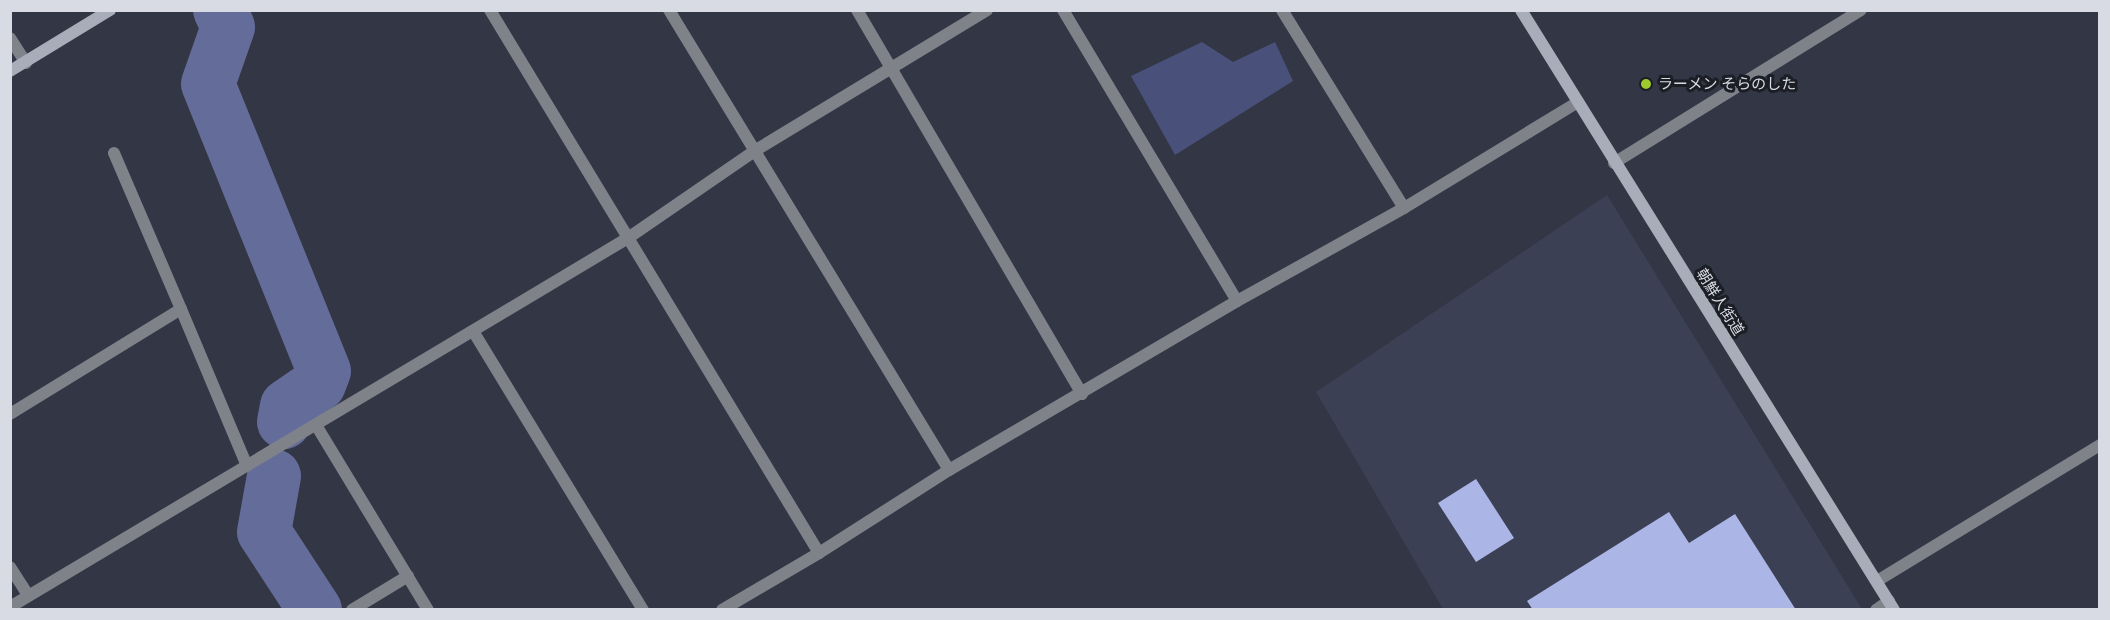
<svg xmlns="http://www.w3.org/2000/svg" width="2110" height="620" font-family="'Noto Serif','Noto Sans JP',serif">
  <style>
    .built { fill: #3b4055 }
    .green { fill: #49517b }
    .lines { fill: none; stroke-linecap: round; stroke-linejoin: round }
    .river { stroke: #646d9a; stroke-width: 54 }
    .building { fill: #abb6e7 }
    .lane { stroke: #80828a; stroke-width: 12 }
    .street { stroke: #80828a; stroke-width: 12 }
    .secondary { stroke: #a9acb9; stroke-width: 12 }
    .poi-dot { fill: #9fca2d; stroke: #1c1e25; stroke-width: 2 }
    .labels { text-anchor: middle; stroke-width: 6; stroke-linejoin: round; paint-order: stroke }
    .poi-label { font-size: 15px; fill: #d8dae4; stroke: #1c1e25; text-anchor: start }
    .street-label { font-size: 15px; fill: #d8dae4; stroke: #1c1e25 }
  </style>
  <rect width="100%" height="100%" fill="#323645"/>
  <polygon class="built" points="1607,195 1862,609 1861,610 1443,609 1316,392"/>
  <polygon class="green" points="1202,42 1233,62 1275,42 1293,81 1175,155 1131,76"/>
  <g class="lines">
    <g class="river">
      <polyline points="220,10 228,27 208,84 324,371 319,384 287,406 284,422"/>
      <polyline points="274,476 264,532 315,610"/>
    </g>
  </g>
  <g class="building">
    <polygon points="1476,479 1514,538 1476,562 1438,503"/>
    <polygon points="1669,512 1689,543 1735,514 1796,610 1533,610 1527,601"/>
  </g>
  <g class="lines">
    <polyline class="lane" points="114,153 181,309"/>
    <g class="street">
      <polyline points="490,10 819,553"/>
      <polyline points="669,10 949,470"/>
      <polyline points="857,10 1082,394"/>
      <polyline points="1063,10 1237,301"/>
      <polyline points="1282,10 1404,208"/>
      <polyline points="10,38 26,63"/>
      <polyline points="1614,163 1861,10"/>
      <polyline points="473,331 643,610"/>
      <polyline points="10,414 181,309 247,466"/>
      <polyline points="316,425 428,610"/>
      <polyline points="10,567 28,595"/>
      <polyline points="1877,581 2100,445"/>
      <polyline points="10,607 628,238 756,150 987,10"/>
      <polyline points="352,610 408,576"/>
      <polyline points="722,610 819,553 949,470 1237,301 1404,208 1578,102"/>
      <polyline points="1876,610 1889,601"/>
    </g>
    <g class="secondary">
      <polyline points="1521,10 1894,610"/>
      <polyline points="10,71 110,10"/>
    </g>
  </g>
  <circle class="poi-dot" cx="1646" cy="84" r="6"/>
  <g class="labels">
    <g class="poi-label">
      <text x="1658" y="89">ラーメン そらのした</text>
    </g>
    <g class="street-label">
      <text transform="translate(1720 302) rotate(58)" y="5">朝鮮人街道</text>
    </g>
  </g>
  <rect width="2110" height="620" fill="none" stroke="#d8dae4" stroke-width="24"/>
</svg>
